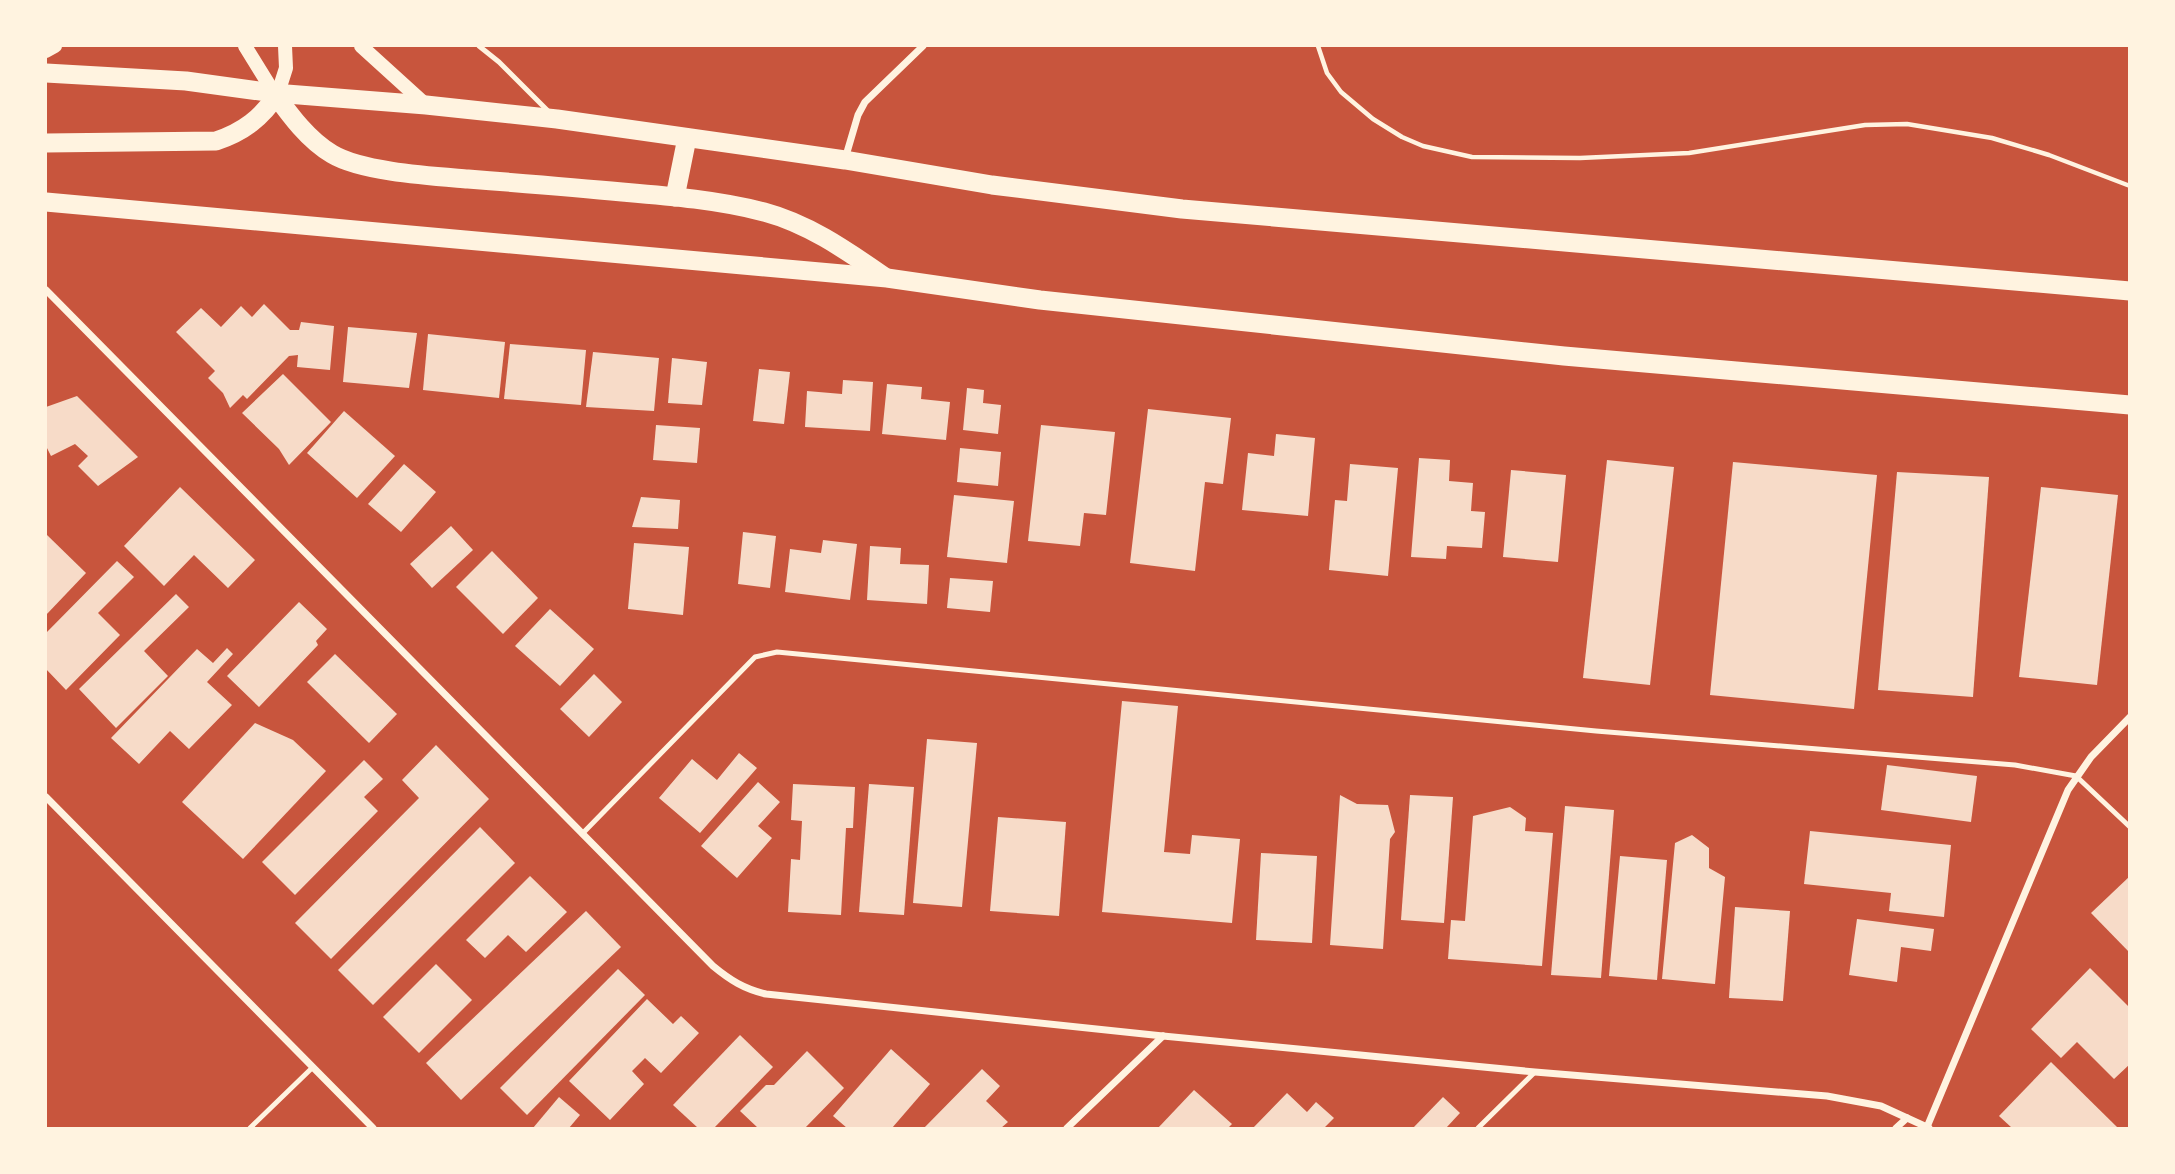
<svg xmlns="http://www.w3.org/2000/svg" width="2175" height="1174" font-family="Helvetica,sans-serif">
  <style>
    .building { fill: #f7dbc8 }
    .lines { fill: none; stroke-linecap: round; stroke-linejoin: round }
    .path { stroke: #fff3e0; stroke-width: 4.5 }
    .service { stroke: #fff3e0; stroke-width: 5 }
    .minor { stroke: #fff3e0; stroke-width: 7 }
    .secondary { stroke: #fff3e0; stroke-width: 14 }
    .trunk { stroke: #fff3e0; stroke-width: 19 }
  </style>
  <rect width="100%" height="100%" fill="#c8553d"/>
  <g class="building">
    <polygon points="264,304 290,330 299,330 301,322 334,326 330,370 297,367 298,355 289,356 247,399 243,395 230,408 223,393 208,378 215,371 176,332 201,308 221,327 241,306 252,317"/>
    <polygon points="348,327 417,333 409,388 343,382"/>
    <polygon points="428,334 505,342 499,398 423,390"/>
    <polygon points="510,344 586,350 581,405 504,399"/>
    <polygon points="593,352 659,358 654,411 586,407"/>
    <polygon points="672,358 707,362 702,405 668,403"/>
    <polygon points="759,369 790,372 784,424 753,421"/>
    <polygon points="283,374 331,422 289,465 279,449 242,413"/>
    <polygon points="843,380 873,382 870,431 805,427 807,391 842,394"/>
    <polygon points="887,384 922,387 921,399 950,402 946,440 882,434"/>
    <polygon points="967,388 984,390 983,403 1001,405 998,434 963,430"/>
    <polygon points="77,396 138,457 98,486 78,466 88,456 75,444 51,456 46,446 46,407"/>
    <polygon points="1148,409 1231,418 1223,484 1205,482 1195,571 1130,563"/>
    <polygon points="344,411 395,456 357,498 307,453"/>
    <polygon points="656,425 700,428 697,463 653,460"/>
    <polygon points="1041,425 1115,432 1106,515 1084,513 1080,546 1028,541"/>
    <polygon points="1276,434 1315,438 1308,516 1242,510 1248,453 1274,456"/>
    <polygon points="960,448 1001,452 998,486 957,482"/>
    <polygon points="1419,458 1450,460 1449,481 1473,483 1471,511 1485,512 1482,548 1447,546 1446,559 1411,557"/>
    <polygon points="1607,460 1674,467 1650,685 1583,678"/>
    <polygon points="1733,462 1877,475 1854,709 1710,695"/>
    <polygon points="404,464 436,492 401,532 368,504"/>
    <polygon points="1350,464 1398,468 1388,576 1329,570 1335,500 1347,501"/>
    <polygon points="1511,470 1566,475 1558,562 1503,557"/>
    <polygon points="1897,472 1989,477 1973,697 1878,690"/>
    <polygon points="180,487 255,560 228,588 194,555 164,586 124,546"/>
    <polygon points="2041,487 2118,495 2097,685 2019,677"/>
    <polygon points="954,495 1014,501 1007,563 947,557"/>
    <polygon points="641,497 680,500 678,529 632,527"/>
    <polygon points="451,526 473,550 432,588 410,564"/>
    <polygon points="743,532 776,536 770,588 738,584"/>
    <polygon points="46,534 86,573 46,615"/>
    <polygon points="823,540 857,544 850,600 785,592 790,549 821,553"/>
    <polygon points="634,543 689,547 683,615 628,609"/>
    <polygon points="870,546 901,548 900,564 929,565 927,604 867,600"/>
    <polygon points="492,551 538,598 503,634 456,587"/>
    <polygon points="117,561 134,577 98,613 120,635 66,690 46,669 46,633"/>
    <polygon points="950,578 993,581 990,612 947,608"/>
    <polygon points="176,594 189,607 144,651 168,676 116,728 79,689"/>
    <polygon points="299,602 327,629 316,641 318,645 259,707 227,676"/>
    <polygon points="550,609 594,649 560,686 515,646"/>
    <polygon points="227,648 233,654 207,682 232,705 189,749 170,731 139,764 111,738 197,649 213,663"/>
    <polygon points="335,654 397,714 369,743 307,682"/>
    <polygon points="594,674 622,702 589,737 560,709"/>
    <polygon points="1122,701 1178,706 1164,852 1190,854 1192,835 1240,839 1232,923 1102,912"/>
    <polygon points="255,723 293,740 326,771 243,859 182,802"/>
    <polygon points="927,739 977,743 962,907 913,903"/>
    <polygon points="436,745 489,799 331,959 295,923 419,798 402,780"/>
    <polygon points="739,753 757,768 700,833 659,798 692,759 717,780"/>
    <polygon points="364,760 383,779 364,797 378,811 295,895 262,862"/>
    <polygon points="1887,765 1977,776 1971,822 1881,810"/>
    <polygon points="758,782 780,802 758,826 772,838 737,878 701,846"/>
    <polygon points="793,784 855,787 853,828 846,828 841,915 788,912 791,859 800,860 802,821 791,820"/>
    <polygon points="869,784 914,787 904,915 859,912"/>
    <polygon points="1340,795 1357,804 1388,805 1395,832 1390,839 1383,949 1330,945"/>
    <polygon points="1410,795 1453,797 1444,923 1401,920"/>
    <polygon points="1565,806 1614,810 1601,978 1551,975"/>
    <polygon points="1510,807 1526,818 1525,831 1553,833 1542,966 1448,959 1451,920 1465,921 1473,816"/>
    <polygon points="998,817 1066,822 1059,916 990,911"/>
    <polygon points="480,827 515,863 373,1005 338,970"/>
    <polygon points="1810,831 1951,845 1944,917 1889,911 1891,893 1804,884"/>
    <polygon points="1692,835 1709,848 1709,868 1725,877 1715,984 1662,979 1675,843"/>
    <polygon points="1261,853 1317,856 1312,943 1256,940"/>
    <polygon points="1620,856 1667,860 1657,980 1609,976"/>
    <polygon points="530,876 567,912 526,952 508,935 485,958 466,940"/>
    <polygon points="2130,876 2130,953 2091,913"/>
    <polygon points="1735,907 1790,911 1783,1001 1729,998"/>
    <polygon points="586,911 621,947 461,1100 426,1063"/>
    <polygon points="1857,919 1934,929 1931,951 1901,947 1897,982 1849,975"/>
    <polygon points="436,964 472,1000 419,1053 383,1017"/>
    <polygon points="2090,968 2130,1008 2130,1064 2114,1079 2077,1042 2061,1058 2031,1029"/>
    <polygon points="618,969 645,995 527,1115 500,1088"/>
    <polygon points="647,999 673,1024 681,1016 699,1033 661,1073 645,1058 632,1071 644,1084 610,1120 569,1081"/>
    <polygon points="740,1035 773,1067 714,1128 698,1128 673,1105"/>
    <polygon points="891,1049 930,1084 892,1128 847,1128 833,1116"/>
    <polygon points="807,1051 844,1088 805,1128 758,1128 740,1111 766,1085 774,1085"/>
    <polygon points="2051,1062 2118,1128 2012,1128 1999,1116"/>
    <polygon points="982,1069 1000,1086 986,1101 1008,1122 1001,1128 924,1128"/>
    <polygon points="1194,1090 1232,1124 1228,1128 1158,1128"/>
    <polygon points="1287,1093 1307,1112 1316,1102 1334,1118 1324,1128 1253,1128"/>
    <polygon points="559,1097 580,1115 569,1128 533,1128"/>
    <polygon points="1443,1097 1460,1113 1446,1128 1413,1128"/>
  </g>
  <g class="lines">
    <polyline class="path" points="1318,46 1327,73 1341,92 1373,119 1402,137 1423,146 1472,157 1580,158 1689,153 1865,125 1907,124 1992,138 2049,155 2130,186"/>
    <g class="service">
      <polyline points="479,46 499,62 550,113"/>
      <polyline points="582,834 755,657 777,652 1596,731 2015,765 2076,776 2130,827"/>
      <polyline points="250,1128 313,1067"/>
      <polyline points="1478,1128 1535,1072"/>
    </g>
    <g class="minor">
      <polyline points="845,159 858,115 865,102 923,46"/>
      <path d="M46 290 713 966C730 980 744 989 766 994L1163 1036 1535 1072 1827 1096 1881 1106 1929 1128"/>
      <polyline points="46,797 373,1128"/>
      <polyline points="1927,1127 2068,790 2091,757 2130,717"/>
      <polyline points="1067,1128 1163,1036"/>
      <polyline points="1896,1128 1907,1118"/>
    </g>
    <g class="secondary">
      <polyline points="245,46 274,93"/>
      <polyline points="361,46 426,105"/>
      <polyline points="46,51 55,46"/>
      <polyline points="278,93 286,68 285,46"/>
    </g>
    <g class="trunk">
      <polyline points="46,73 186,81 274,93 426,105 557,119 845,160 992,185 1182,209 2130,291"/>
      <path d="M274 93C290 115 308 140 332 154 362 172 432 176 468 179 519 183 570 187 622 192 669 196 718 200 764 212 809 224 847 251 885 277"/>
      <path d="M46 143 216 141C243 132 262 118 278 93"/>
      <polyline points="675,197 687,138"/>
      <polyline points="46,202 887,278 1040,300 1564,356 2130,405"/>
    </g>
  </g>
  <rect width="2175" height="1174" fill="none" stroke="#fff3e0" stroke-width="94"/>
</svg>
